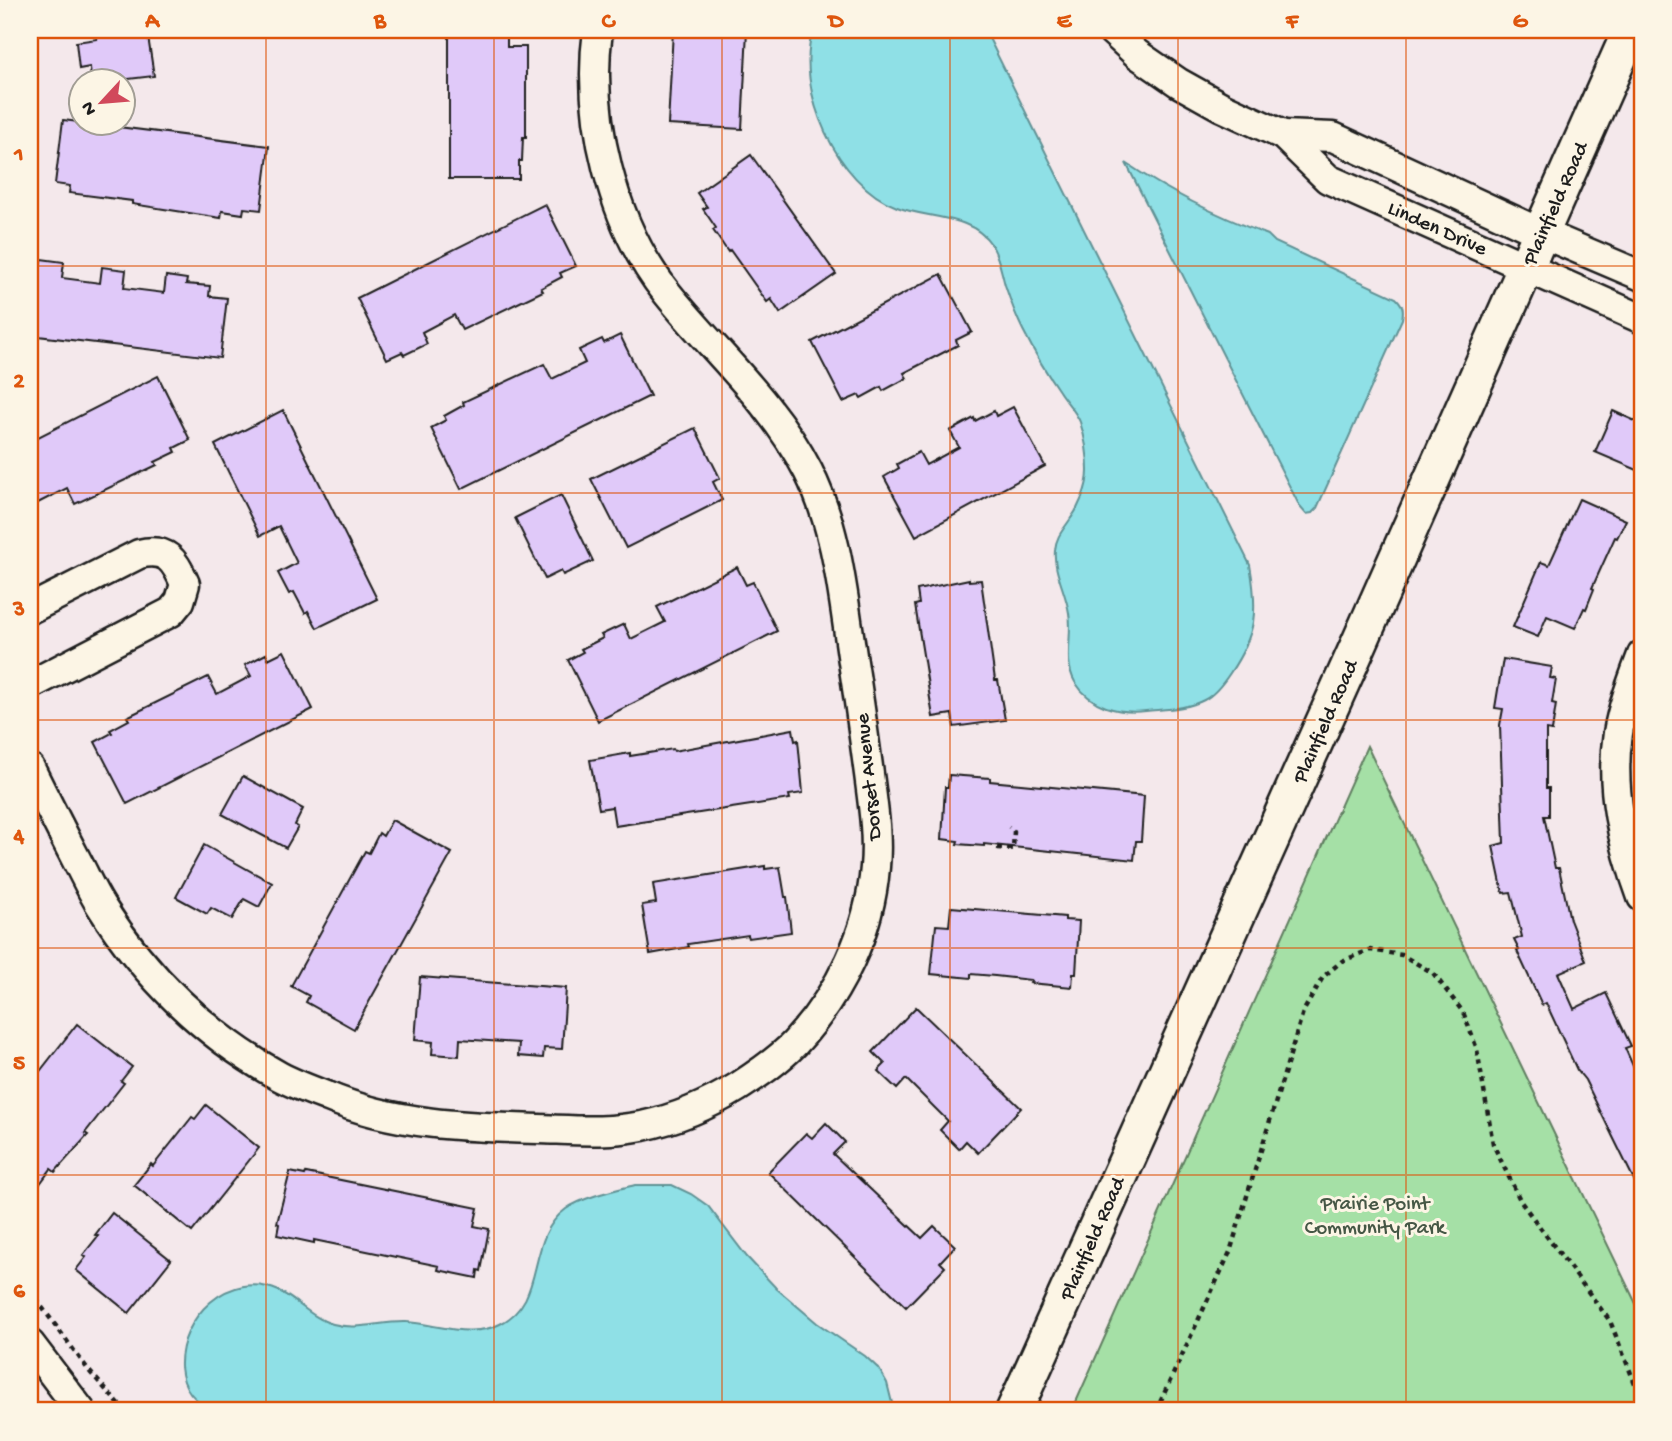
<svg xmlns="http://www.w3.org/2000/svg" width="1672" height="1441" font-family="'Gochi Hand',sans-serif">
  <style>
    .green { fill: #a5e0a6; stroke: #607e61; stroke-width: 2 }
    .water { fill: #8fe0e6; stroke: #619295; stroke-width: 2 }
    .building { fill: #e0c9f9; stroke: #1c1c1c; stroke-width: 2 }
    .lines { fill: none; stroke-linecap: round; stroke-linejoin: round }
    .minor-casing { stroke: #1c1c1c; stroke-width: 33 }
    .major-casing { stroke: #1c1c1c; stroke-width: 40 }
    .path { stroke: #1c1c1c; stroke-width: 4.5; stroke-dasharray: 5 5; stroke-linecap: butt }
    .minor { stroke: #fcf5e5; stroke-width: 28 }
    .major { stroke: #fcf5e5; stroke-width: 35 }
    .grid { fill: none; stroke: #de560d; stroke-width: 2; stroke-opacity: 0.55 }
    .labels { text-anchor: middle; stroke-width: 6; stroke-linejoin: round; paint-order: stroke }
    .street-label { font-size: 21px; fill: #1c1c1c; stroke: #fcf5e5 }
    .park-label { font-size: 21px; fill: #455745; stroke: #fcf5e5 }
    .neatline { fill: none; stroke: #de560d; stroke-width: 2.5 }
    .grid-label { font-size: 23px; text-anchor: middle; font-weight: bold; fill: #de560d }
  </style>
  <rect width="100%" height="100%" fill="#f4e8eb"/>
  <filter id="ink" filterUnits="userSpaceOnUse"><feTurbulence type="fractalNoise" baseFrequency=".0143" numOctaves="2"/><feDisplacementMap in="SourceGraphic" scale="14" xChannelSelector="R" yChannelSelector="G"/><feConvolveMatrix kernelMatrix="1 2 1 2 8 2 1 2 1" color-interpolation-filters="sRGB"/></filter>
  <g filter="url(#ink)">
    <polygon class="green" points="1367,746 1642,1316 1642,1411 1072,1411"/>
    <g class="water">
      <path d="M813 30H984L986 32 1250 565C1258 611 1257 633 1230 673 1224 682 1214 695 1204 700 1187 709 1165 709 1146 711 1118 714 1091 707 1075 682 1063 661 1073 636 1069 613 1066 592 1053 571 1055 550 1056 537 1063 530 1069 521 1079 508 1088 487 1088 471 1088 455 1085 437 1080 422 1076 411 1065 401 1059 391 1045 371 1034 352 1023 330 1016 316 1010 300 1005 285 1001 271 999 256 991 244 971 214 927 219 897 207 837 185 794 89 813 30Z"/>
      <path d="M1126 163C1170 193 1218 216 1268 235L1275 242 1396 298C1403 305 1404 309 1402 319L1317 508 1312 513 1306 514 1300 507Z"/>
      <path d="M635 1185H672L691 1194 708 1206 747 1257 776 1288 817 1323 865 1356 879 1369 887 1383 894 1411H213C194 1400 183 1390 181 1367 179 1318 229 1268 279 1291 297 1300 313 1319 333 1324 358 1331 381 1321 406 1322 437 1324 471 1339 500 1324 548 1300 524 1240 566 1209 583 1197 615 1190 635 1185Z"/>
    </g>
    <g class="building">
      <polygon points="95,30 147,30 154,76 120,80 91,80 90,67 79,69 76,42 97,39"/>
      <polygon points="449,30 507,30 507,47 526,47 526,137 523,137 522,161 519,161 519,179 449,179"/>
      <polygon points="673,30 747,30 742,129 668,125"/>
      <polygon points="63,120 269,146 261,210 244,208 243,214 222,211 221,218 132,204 132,201 69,193 70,186 55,184"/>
      <polygon points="751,155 836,274 780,313 771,299 767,302 730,250 728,252 713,230 716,228 703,209 707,207 697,193"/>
      <polygon points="545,204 576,266 560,273 562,277 541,288 543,291 462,330 454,315 422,332 427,344 404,355 402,352 387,359 357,298"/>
      <polygon points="41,259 64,262 62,278 100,283 102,267 126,270 124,288 164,293 166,276 187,279 186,284 210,286 209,296 227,298 220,358 30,335 30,284 37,286"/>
      <polygon points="941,274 972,332 956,340 958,345 904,373 907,378 883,391 881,387 861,398 859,395 843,402 812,342"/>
      <polygon points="620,335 650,396 461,489 431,428 446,420 444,416 464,405 463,402 544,364 552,379 585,363 579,350 602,339 604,343"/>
      <polygon points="158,376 190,440 174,448 176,452 155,462 157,465 75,504 67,488 30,507 30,441"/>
      <polygon points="1013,407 1045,466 916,536 884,477 899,468 897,464 919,452 926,465 959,447 950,431 974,418 975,421 994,411 996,416"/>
      <polygon points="283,410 377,599 317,628 308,611 305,613 294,592 289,594 278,573 297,563 279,526 260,536 215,445"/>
      <polygon points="1613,411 1642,424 1642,472 1595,452"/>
      <polygon points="695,428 720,478 713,482 722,500 626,548 591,479"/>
      <polygon points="561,495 593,561 563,575 561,571 545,579 515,518"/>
      <polygon points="1579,499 1626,520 1617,538 1615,537 1592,588 1594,589 1586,609 1584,608 1575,628 1547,616 1538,637 1513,627 1541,562 1549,565"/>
      <polygon points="737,567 746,585 753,582 777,631 598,721 568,660 583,652 581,649 603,638 601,635 624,624 631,639 665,622 657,607"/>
      <polygon points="969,579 969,581 981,580 995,680 998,680 1005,720 954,727 952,714 933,717 915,605 919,604 917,590"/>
      <polygon points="284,651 313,709 127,804 95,742 112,733 110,730 129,720 127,717 208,677 217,694 251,676 245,665 266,654 268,659"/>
      <polygon points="1503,659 1552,667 1550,678 1556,679 1552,703 1556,704 1552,731 1546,730 1546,788 1549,788 1549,816 1544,816 1555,868 1559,868 1570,920 1586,961 1558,973 1574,1009 1606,993 1631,1046 1625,1048 1642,1086 1642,1196 1585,1080 1577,1070 1546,1003 1542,1005 1517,951 1519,950 1514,940 1522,937 1511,892 1503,893 1493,846 1504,843 1500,725 1503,709 1495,708"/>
      <polygon points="793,729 795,741 798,740 803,793 789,795 790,799 615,826 612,807 599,809 590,760 630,753 630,756 673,749 674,751"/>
      <polygon points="949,775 990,778 990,781 1144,796 1141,841 1136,841 1134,860 984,844 984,846 957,844 958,841 942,839 945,787 948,787"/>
      <polygon points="243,776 303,809 295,825 298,827 286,848 222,814"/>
      <polygon points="392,820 452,853 354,1029 306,1002 309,996 291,986 365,851 369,853 379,833 383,836"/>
      <polygon points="204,845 272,883 259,907 244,899 232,919 211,908 207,914 176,897"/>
      <polygon points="765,866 765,869 780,867 785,897 787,897 791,932 749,938 748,935 688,944 689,947 650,954 642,905 656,903 653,884"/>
      <polygon points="951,907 1065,917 1065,920 1079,921 1076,974 1073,974 1072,987 1030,983 1031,980 995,976 971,974 971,978 931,974 936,925 949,926"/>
      <polygon points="420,977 566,988 562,1049 544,1048 543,1058 518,1056 519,1043 460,1039 459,1056 432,1054 433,1042 415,1040"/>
      <polygon points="916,1007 1021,1108 978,1153 966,1141 959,1149 940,1130 948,1121 906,1079 897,1089 878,1071 885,1064 873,1052"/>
      <polygon points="77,1024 132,1067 121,1081 124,1083 85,1133 88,1135 55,1172 51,1169 30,1197 30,1084"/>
      <polygon points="206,1105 259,1148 192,1232 134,1185 151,1164 153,1166 192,1117 195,1119"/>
      <polygon points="826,1123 845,1142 833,1154 922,1238 934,1226 955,1246 940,1262 945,1267 906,1307 768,1172 806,1133 812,1138"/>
      <polygon points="290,1172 305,1175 306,1173 478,1208 474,1226 489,1229 481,1271 478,1270 477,1278 438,1270 439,1266 314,1240 314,1243 277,1235 279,1224 277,1223"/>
      <polygon points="112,1213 171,1260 129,1313 76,1270 86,1257 83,1255 98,1236 95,1235"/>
    </g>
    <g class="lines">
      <defs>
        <g id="minor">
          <polyline points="1111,30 1137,54 1179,83 1222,107 1283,135 1328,179 1642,319"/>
          <polyline points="1283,135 1333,137 1541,233 1642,276"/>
          <path d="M30 609 139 554C166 547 175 560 185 584L180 601 171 612 30 685"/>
          <path d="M1642 655C1633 679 1622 708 1618 733 1609 789 1623 845 1642 897"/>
          <path d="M30 768C45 799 61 830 77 861 85 876 92 892 101 906 145 976 206 1036 279 1076 294 1084 310 1090 326 1096 394 1125 467 1127 539 1129 574 1130 608 1133 642 1126 675 1119 709 1105 738 1087 758 1074 779 1060 795 1043 839 995 870 932 875 867 878 836 873 805 869 774 864 737 859 699 853 662 843 597 838 530 808 471 773 402 715 353 667 293 612 225 586 116 598 30"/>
          <polyline points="30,1344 81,1411"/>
        </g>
        <polyline id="major" points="1014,1411 1354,655 1631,30"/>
      </defs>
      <use href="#minor" class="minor-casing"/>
      <use href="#major" class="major-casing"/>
      <g class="path">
        <polyline points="997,848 1013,849 1014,831 1009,827"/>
        <polyline points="30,1291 90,1372 125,1411"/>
        <polyline points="1156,1411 1230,1252 1303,1012 1323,977 1342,961 1370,950 1402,955 1433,973 1463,1012 1477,1049 1493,1144 1521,1202 1610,1321 1642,1401"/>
      </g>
      <use href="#minor" class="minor"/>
      <use href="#major" class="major"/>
    </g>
  </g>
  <path class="grid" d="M266 30V1411M494 30V1411M722 30V1411M950 30V1411M1178 30V1411M1406 30V1411M30 266H1642M30 493H1642M30 720H1642M30 948H1642M30 1175H1642"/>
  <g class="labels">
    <g class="street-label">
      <text transform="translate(1554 203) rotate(-66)" y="7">Plainfield Road</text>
      <text transform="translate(1438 227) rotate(24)" y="7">Linden Drive</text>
      <text transform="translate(1324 721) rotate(-66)" y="7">Plainfield Road</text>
      <text transform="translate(867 777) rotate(-96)" y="7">Dorset Avenue</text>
      <text transform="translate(1091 1238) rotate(-66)" y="7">Plainfield Road</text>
    </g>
    <g class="park-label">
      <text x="1375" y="1209">Prairie Point<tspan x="1375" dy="24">Community Park</tspan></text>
    </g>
  </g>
  <rect width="1672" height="1441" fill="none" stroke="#fcf5e5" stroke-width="77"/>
  <g transform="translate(102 102) rotate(244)"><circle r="33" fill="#fcf5e5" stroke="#a29e95" stroke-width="2"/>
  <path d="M0-5L12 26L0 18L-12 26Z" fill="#d1495b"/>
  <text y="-10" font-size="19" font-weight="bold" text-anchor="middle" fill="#1c1c1c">N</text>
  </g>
  <rect x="38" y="38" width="1596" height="1364" class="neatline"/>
  <g class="grid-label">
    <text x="152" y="27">A</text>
    <text x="380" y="27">B</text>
    <text x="608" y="27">C</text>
    <text x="836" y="27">D</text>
    <text x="1064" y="27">E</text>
    <text x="1292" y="27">F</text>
    <text x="1520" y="27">G</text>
    <text x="19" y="160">1</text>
    <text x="19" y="387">2</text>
    <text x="19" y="615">3</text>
    <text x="19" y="842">4</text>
    <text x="19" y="1069">5</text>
    <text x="19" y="1297">6</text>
  </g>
</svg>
